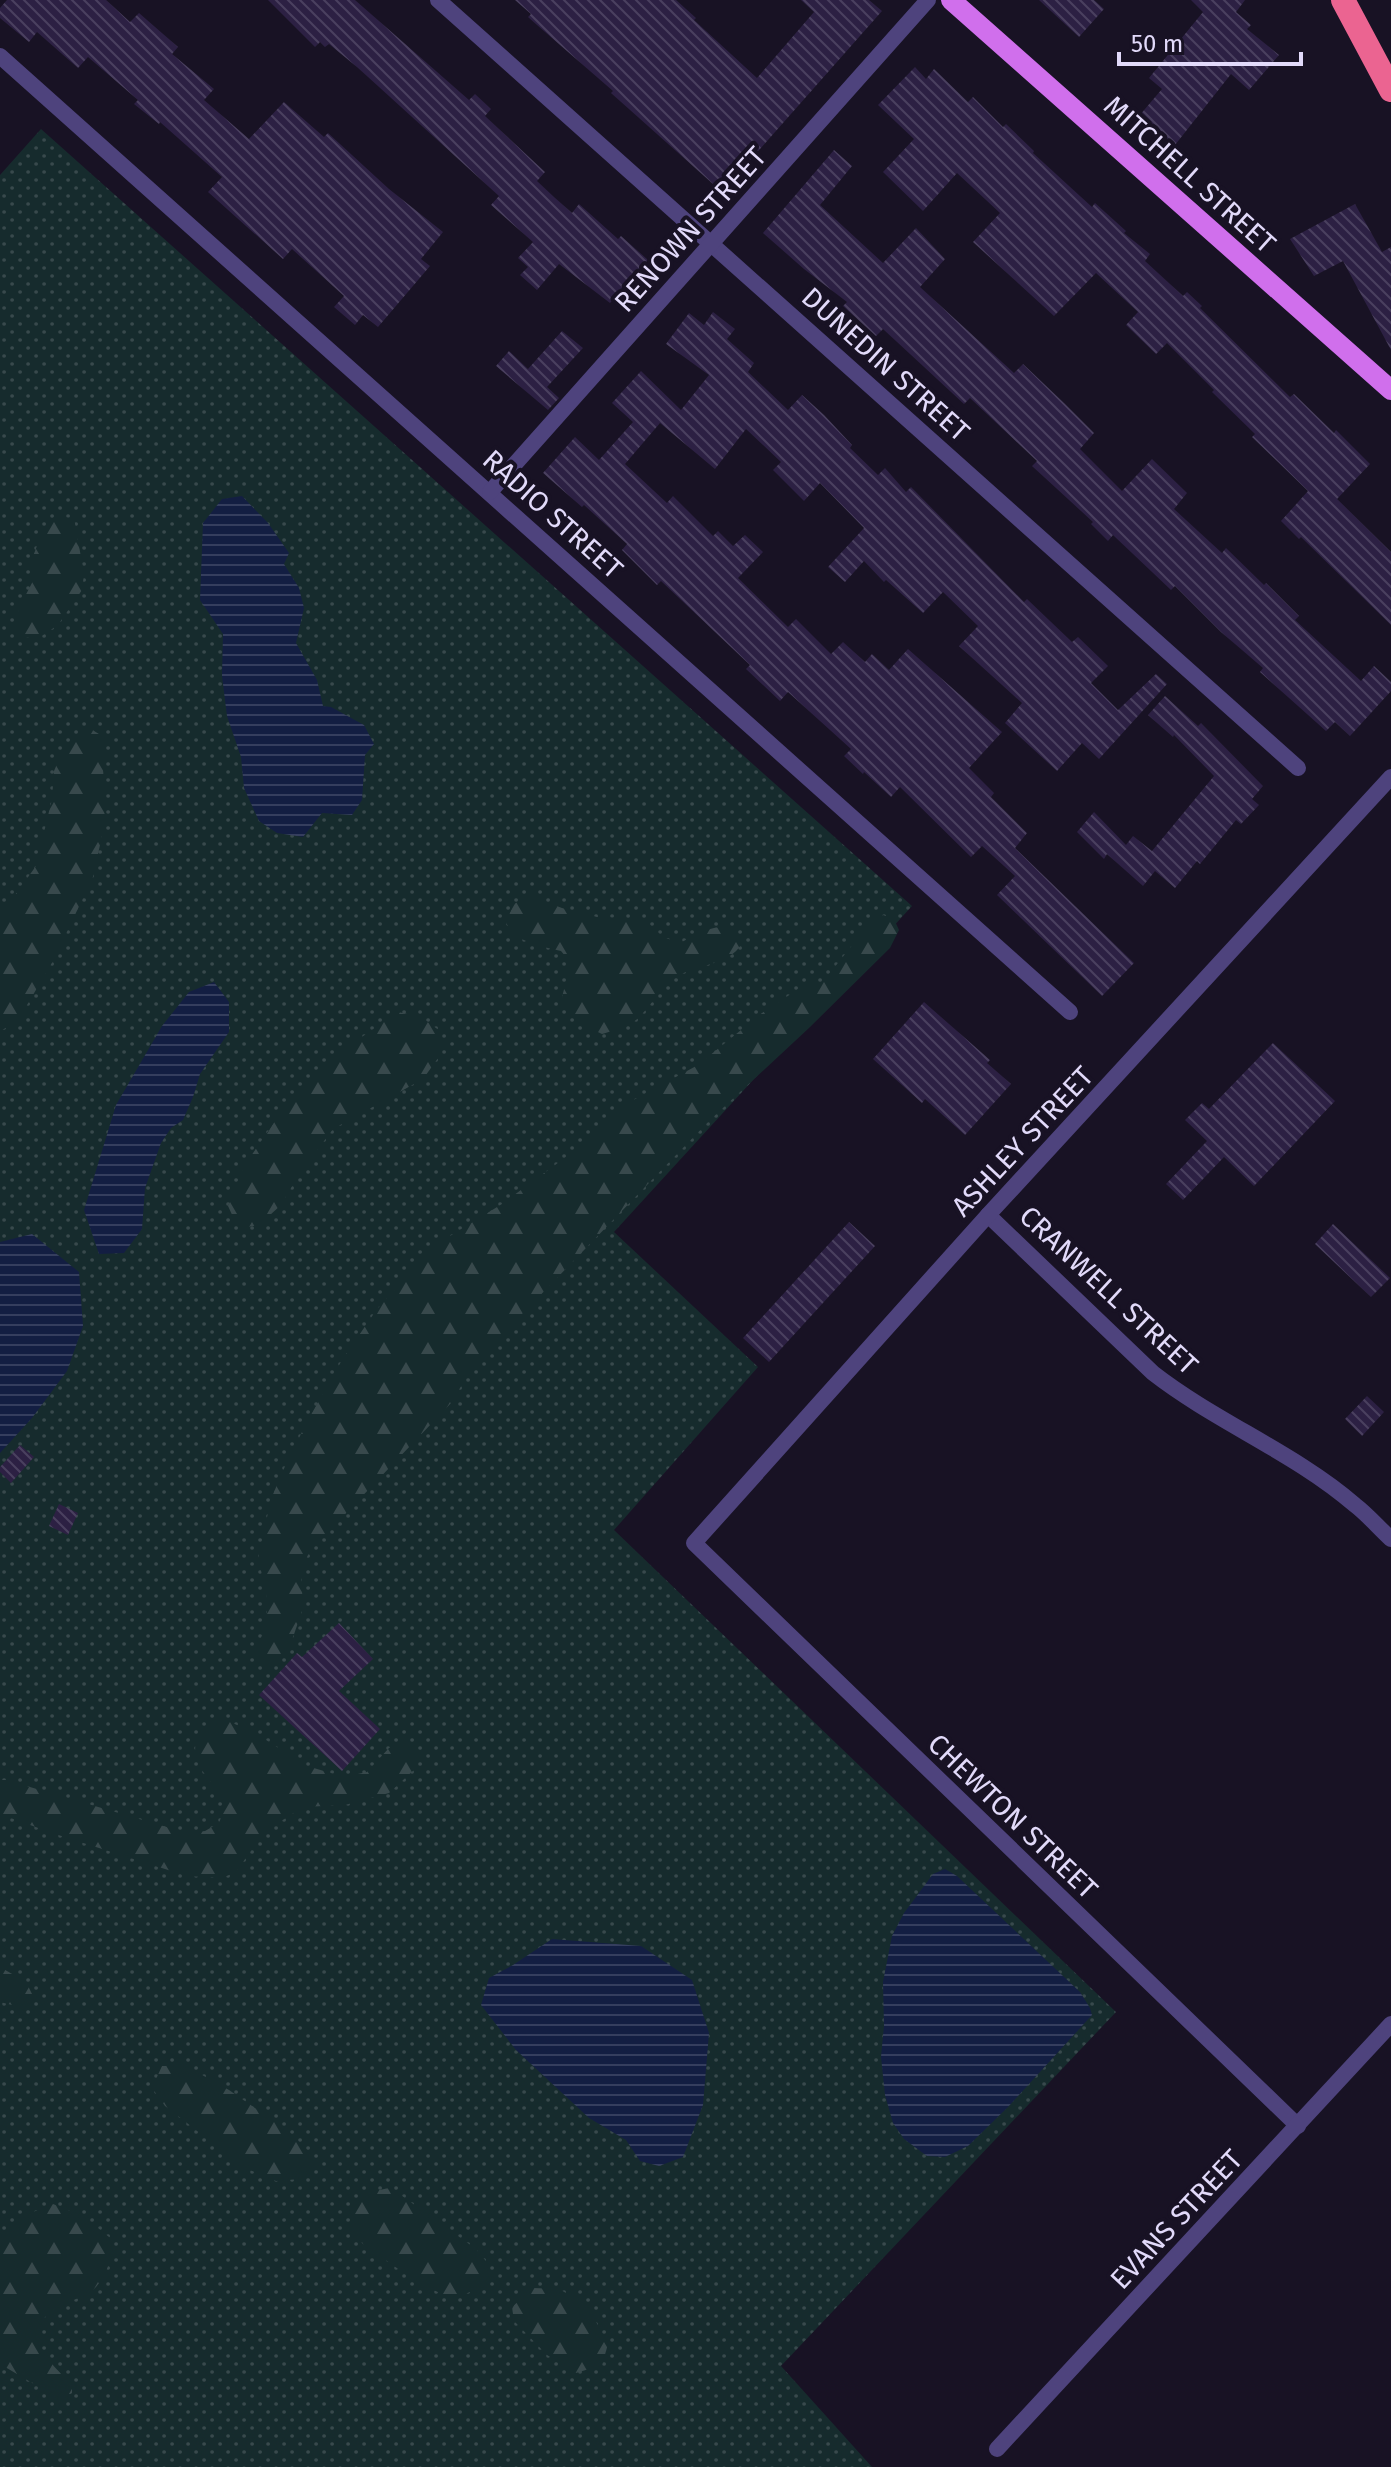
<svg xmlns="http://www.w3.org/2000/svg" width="1391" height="2467" font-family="'Fira Sans',sans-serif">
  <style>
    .grass { fill: url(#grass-dots) }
    .forest { fill: url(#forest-firs) }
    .water { fill: url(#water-rules) }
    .building { fill: url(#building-back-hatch) }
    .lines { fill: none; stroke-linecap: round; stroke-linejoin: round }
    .street { stroke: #4e437d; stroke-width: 16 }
    .primary { stroke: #d06fec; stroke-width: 20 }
    .highway { stroke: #eb6491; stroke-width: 24 }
    .labels { text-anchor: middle; stroke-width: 8; stroke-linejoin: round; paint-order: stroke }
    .street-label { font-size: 28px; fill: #e2dafa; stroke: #181224 }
  </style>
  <defs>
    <pattern id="grass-dots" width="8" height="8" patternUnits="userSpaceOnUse" patternTransform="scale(2)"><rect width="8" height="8" fill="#162b2d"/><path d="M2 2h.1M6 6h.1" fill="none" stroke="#38494c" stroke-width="1.8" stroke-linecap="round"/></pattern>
    <pattern id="forest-firs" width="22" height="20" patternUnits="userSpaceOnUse" patternTransform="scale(2)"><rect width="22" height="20" fill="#162b2d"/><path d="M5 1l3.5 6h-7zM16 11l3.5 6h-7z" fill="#38494c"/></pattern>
    <pattern id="water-rules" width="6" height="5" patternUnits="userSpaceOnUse" patternTransform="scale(2)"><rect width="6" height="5" fill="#131e42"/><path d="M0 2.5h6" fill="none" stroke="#353e5e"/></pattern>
    <pattern id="building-back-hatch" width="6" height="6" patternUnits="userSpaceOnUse" patternTransform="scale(2)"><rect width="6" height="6" fill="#2c2043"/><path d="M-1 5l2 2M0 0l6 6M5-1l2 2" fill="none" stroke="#4a405f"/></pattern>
  </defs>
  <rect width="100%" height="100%" fill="#181224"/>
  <polygon class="grass" points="41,129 912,906 614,1232 758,1367 614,1530 1116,2012 781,2366 872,2467 0,2467 0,175"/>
  <g class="forest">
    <polygon points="54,517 74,518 84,574 82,590 58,625 37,639 23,637 14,627 19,608 34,579 32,559 40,538"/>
    <polygon points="91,729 102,736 105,822 93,877 53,961 17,1022 0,1031 0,916 36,866 52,799 54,771 65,746 78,734"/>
    <path d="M527 895 562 908 597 917 619 918 649 924 664 938 682 942C702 931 727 916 743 940 735 964 699 964 680 975 659 985 651 1010 632 1023 624 1029 611 1031 602 1034L581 1024 562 997 571 963 561 951 535 945 515 936 506 923 513 905Z"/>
    <polygon points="883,915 894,919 899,930 890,948 809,1028 710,1120 492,1345 464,1381 452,1402 310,1551 301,1569 303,1608 290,1646 276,1664 264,1666 257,1658 257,1647 267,1624 266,1590 258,1559 271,1499 286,1464 308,1420 342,1360 377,1309 437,1244 502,1204 566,1157 626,1104 698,1065 762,1013 812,980 822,983 865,929"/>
    <polygon points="398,1012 421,1017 440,1031 441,1054 423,1079 333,1129 298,1176 281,1205 259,1225 247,1227 234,1219 228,1206 244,1166 280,1114 330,1059"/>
    <path d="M228 1721 255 1733 307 1766 344 1777 367 1772 389 1748 407 1741 420 1752 416 1768 389 1793 345 1805 303 1807 264 1832 236 1872 222 1878 187 1876 52 1833 0 1814V1780H6L187 1833 205 1831 219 1823 227 1801C214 1784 188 1763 197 1739 198 1734 205 1727 208 1723Z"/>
    <polygon points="0,1967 26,1982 32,1994 24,2008 0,2002"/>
    <polygon points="162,2066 186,2066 229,2090 288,2131 310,2153 312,2169 300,2179 276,2181 245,2168 165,2106 152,2088"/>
    <path d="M391 2188 476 2249 490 2266V2284L465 2294H442L415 2281 359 2241 349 2225C356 2199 365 2191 391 2188Z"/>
    <path d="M53 2204 83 2216 114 2241C112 2256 107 2275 96 2287 86 2297 74 2299 62 2305 17 2327 45 2361 72 2383V2393L61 2400 0 2364V2240L28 2214Z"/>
    <polygon points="533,2288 559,2289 587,2305 608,2344 602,2365 576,2373 547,2355 514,2321 512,2307"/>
  </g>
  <g class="water">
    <polygon points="242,496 268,523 289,553 284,564 299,588 304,608 296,643 317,680 323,706 331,707 364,725 374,744 365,755 362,800 352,815 322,813 303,837 277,833 259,821 244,788 241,757 227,716 222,676 223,634 200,600 203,523 222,499"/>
    <polygon points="214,982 229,1002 229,1032 200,1074 193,1097 183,1120 171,1128 161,1143 145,1188 142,1229 124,1253 99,1254 84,1210 116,1105 162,1026 189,992"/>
    <polygon points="32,1234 79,1272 83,1326 67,1371 32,1418 0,1453 0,1242"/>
    <polygon points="945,1869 957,1876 1080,1992 1090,2008 1092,2015 1008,2107 968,2146 945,2157 927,2156 904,2139 893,2123 885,2095 881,2057 884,2026 883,1982 892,1936 904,1913 933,1874"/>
    <polygon points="552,1939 641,1946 692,1980 709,2033 703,2105 683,2157 659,2166 640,2161 626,2140 589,2118 516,2050 481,2005 489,1978 513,1965"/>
  </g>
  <g class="building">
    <polygon points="7,0 106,0 130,22 139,13 178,47 172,54 214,89 204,100 249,139 284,102 324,137 328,133 389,189 443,232 421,259 430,266 378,327 363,315 355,325 334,307 344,296 292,249 283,259 208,192 222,177 160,122 159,124 134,104 138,100 88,57 78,68 37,32 29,42 0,18 0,8"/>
    <polygon points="268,0 355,0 469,100 475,94 491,109 485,116 545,172 537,181 554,197 572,213 579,204 618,239 621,236 648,260 610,303 559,264 537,290 520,275 528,267 518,258 533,242 491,205 499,196 357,67 329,44 325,47 320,42 315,47"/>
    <polygon points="515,0 676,0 696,18 694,20 757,78 814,12 801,0 869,0 882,11 722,192 611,93 613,91 537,25 528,17 531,14"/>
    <polygon points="1039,0 1094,0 1104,9 1079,37"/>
    <polygon points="1191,0 1245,0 1236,12 1251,25 1247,29 1279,55 1249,90 1231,74 1175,145 1139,116 1162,89 1149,78 1203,12"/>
    <polygon points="915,67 926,79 934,69 968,102 973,97 1003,127 1006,124 1034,151 1033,153 1092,207 1095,203 1126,231 1124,233 1150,254 1145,261 1183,296 1187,292 1202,306 1200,308 1290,397 1294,394 1334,433 1336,430 1370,464 1337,499 1391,552 1391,625 1301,537 1299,539 1281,521 1308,491 1252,437 1255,434 1212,392 1214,390 1167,343 1156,354 1126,325 1138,312 1096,273 1054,316 973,242 1000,213 957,173 923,211 883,172 914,139 878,105"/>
    <polygon points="834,150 852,166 820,205 883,263 916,228 945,259 920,287 1014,373 1023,364 1064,403 1094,433 1080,449 1122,491 1152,459 1187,493 1174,509 1222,553 1226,548 1264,585 1266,583 1299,616 1295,620 1361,681 1374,666 1391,682 1391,691 1350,736 1335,722 1326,731 1260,672 1263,668 1221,632 1175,586 1171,590 1113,535 1108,541 1091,524 1093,522 1032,466 1037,461 970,398 964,404 883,329 876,336 843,306 847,302 804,269 763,233"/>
    <polygon points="1355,204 1382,252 1391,247 1391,350 1343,261 1314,276 1290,239"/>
    <polygon points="713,312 735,329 727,339 754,363 748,372 788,410 802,395 824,415 852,445 850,448 878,475 885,468 906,492 911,487 1024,602 1027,599 1072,642 1078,637 1108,666 1091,683 1118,710 1156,674 1167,684 1099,759 1082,743 1057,771 1005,723 1022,703 959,646 978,626 943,592 923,613 886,580 884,582 864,561 845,582 828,567 864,528 820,483 804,501 773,470 781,462 746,429 715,469 660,423 625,464 667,503 673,496 713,536 718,531 733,546 745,535 763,552 738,578 788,627 796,619 831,654 843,642 865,662 872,654 889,670 908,649 1002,732 969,768 994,793 991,797 1027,833 1015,848 1134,963 1102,996 997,895 1015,876 982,846 971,857 900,787 891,797 864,772 863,774 844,756 851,749 788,692 780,701 746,669 750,665 661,581 657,585 622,550 627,544 584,505 582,507 543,473 575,437 599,460 633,422 612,403 641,371 681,410 709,375 666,344 689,313 704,325"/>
    <polygon points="562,331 583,348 547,387 559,398 548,410 496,366 509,351 528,369"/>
    <polygon points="1165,696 1198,726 1201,723 1263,786 1252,799 1259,805 1241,824 1236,820 1200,864 1197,861 1175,888 1155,871 1143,886 1107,854 1104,859 1077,832 1094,812 1126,845 1133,836 1152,851 1214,776 1174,735 1173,737 1148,715"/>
    <polygon points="924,1002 990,1060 987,1063 1011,1084 965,1135 925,1099 922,1103 873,1059"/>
    <polygon points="1273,1043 1335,1101 1254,1186 1224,1157 1183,1200 1166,1184 1207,1141 1185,1120 1202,1103 1209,1109"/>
    <polygon points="849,1222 875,1246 769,1362 743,1338"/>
    <polygon points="1333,1224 1390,1278 1371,1297 1315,1244"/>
    <polygon points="1367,1396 1384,1412 1362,1436 1345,1419"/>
    <polygon points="20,1445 34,1457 11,1483 0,1472 0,1467"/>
    <polygon points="59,1504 78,1513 68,1535 49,1526"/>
    <polygon points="339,1623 373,1659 339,1691 380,1729 342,1771 259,1695 297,1653 302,1657"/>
  </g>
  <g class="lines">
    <g class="street">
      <polyline points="438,0 1298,768"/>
      <polyline points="0,56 1070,1012"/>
      <polyline points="490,492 928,0"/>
      <path d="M988 1215 1153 1373C1216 1422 1295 1453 1355 1505 1368 1515 1379 1528 1391 1539"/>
      <polyline points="1298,2126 694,1543 988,1215 1391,777"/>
      <polyline points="997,2449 1391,2024"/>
    </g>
    <polyline class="primary" points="951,0 1391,390"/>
    <polyline class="highway" points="1343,0 1391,90"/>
  </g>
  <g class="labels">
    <g class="street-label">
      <text transform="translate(1190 174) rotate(42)" y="10">MITCHELL STREET</text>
      <text transform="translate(690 229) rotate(-48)" y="10">RENOWN STREET</text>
      <text transform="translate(886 364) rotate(42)" y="10">DUNEDIN STREET</text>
      <text transform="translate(553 514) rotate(42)" y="10">RADIO STREET</text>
      <text transform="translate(1022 1141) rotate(-47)" y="10">ASHLEY STREET</text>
      <text transform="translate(1109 1290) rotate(43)" y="10">CRANWELL STREET</text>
      <text transform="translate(1013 1816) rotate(44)" y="10">CHEWTON STREET</text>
      <text transform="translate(1176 2219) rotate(-47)" y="10">EVANS STREET</text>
    </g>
  </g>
  <path d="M1119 52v12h182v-12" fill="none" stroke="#e2dafa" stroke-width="4"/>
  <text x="1131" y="52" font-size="24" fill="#e2dafa" stroke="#181224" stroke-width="6" paint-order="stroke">50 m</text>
</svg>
